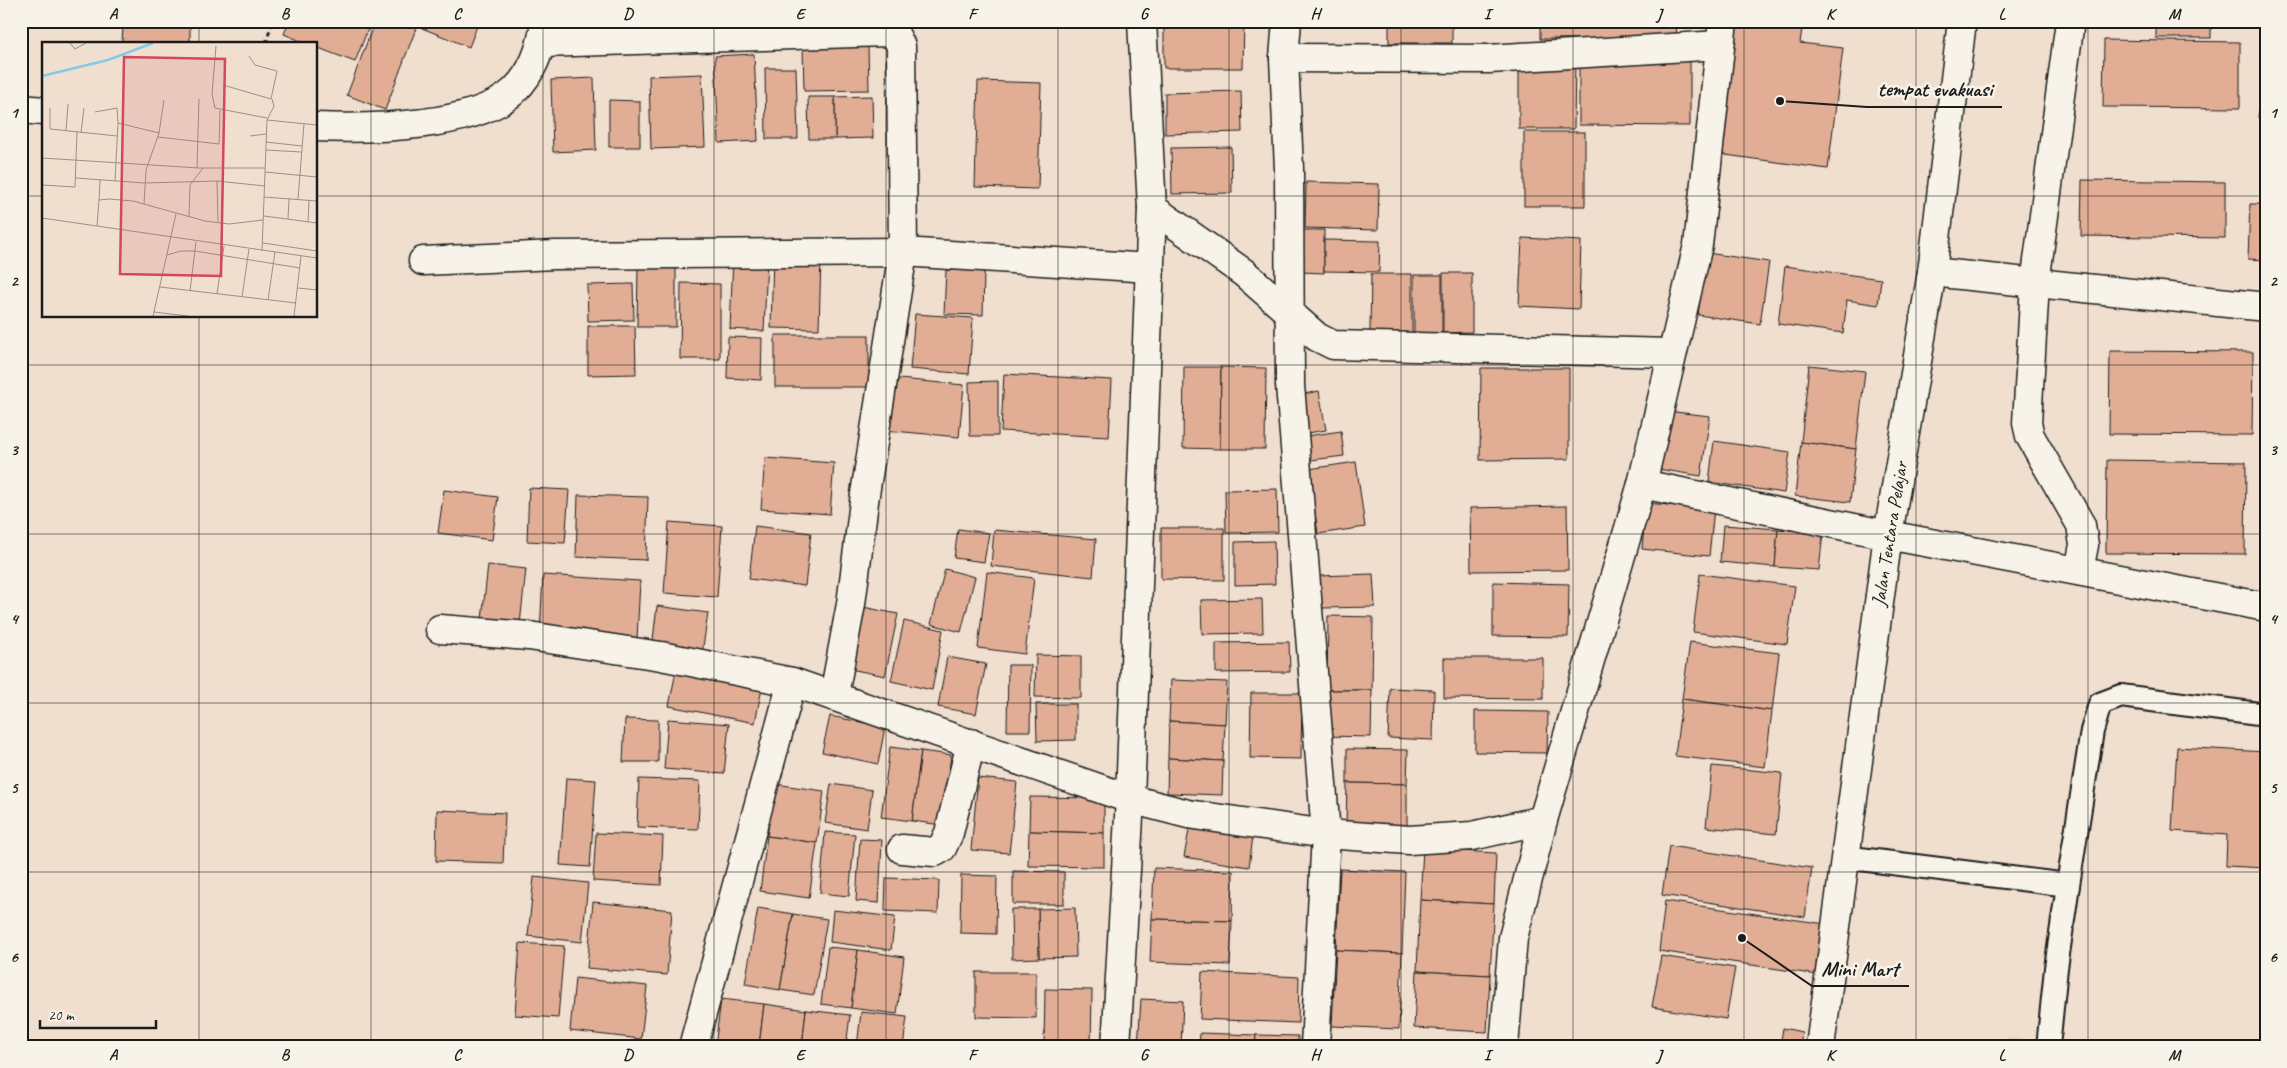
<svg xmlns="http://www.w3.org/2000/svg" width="2287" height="1068" font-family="Caveat,sans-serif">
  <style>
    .built { fill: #ecd0be }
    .building { fill: #e1ae95; stroke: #1c1c1c }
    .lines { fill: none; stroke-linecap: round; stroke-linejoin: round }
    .service-casing { stroke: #1c1c1c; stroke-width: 26 }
    .minor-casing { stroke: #1c1c1c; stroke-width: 31 }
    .secondary-casing { stroke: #1c1c1c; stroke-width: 31 }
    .path { stroke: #1c1c1c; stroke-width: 3; stroke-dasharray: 5 4; stroke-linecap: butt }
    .service { stroke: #f7f3e8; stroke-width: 22 }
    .minor { stroke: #f7f3e8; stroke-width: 28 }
    .secondary { stroke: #f7f3e8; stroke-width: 28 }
    .grid { fill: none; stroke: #1c1c1c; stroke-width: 1; stroke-opacity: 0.55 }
    .labels { text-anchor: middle; stroke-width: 5; stroke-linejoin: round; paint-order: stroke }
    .street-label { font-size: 20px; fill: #1c1c1c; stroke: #f7f3e8 }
    .inset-river { fill: none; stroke: #86c9e7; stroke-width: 2.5 }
    .inset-road { fill: none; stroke: #9b9087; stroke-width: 1 }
    .view { fill: #d1495b; fill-opacity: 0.15; stroke: #d1495b; stroke-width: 2.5 }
    .inset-edge { fill: none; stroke: #1c1c1c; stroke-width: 2.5 }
    .leader { fill: none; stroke: #1c1c1c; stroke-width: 2 }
    .callout-dot { fill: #1c1c1c; stroke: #f7f3e8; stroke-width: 2 }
    .callout-label { font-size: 21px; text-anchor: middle; font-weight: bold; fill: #1c1c1c; stroke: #f7f3e8; stroke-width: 5; stroke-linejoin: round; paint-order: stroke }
    .neatline { fill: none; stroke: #1c1c1c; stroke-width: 2 }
    .grid-label { font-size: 16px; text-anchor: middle; font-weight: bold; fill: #1c1c1c }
  </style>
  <rect width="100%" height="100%" fill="#f0decf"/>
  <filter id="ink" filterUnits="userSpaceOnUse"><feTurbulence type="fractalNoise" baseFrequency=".02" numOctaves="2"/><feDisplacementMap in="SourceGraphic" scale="10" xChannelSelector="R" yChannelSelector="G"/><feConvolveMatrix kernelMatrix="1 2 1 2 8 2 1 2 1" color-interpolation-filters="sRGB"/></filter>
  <g filter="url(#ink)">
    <polygon class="built" points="2007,1037 2084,1047 2006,1047"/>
    <g class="building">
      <polygon points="289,21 371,21 355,62 316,47 316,44 308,44 284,34"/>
      <polygon points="375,21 479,21 469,47 417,26 385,110 347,95"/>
      <polygon points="553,21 605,21 605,31 552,30"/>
      <polygon points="613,21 668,21 668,29 613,30"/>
      <polygon points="1164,21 1244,21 1243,68 1164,68"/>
      <rect x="1389" y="21" width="63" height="22"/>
      <polygon points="1540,21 1676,21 1677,38 1540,39"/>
      <polygon points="1735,21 1803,21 1800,43 1843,48 1828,169 1718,154"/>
      <rect x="2156" y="21" width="55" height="17"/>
      <polygon points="123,23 190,24 190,43 238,44 122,44"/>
      <polygon points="2104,40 2240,42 2240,108 2103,107"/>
      <polygon points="2265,45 2266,45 2266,119 2258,118"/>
      <polygon points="868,46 869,90 804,91 803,47"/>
      <polygon points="754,54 758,141 719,143 715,56"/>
      <polygon points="1579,57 1690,57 1690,126 1579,125"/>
      <polygon points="1519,60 1575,61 1574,129 1519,129"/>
      <polygon points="765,68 796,68 798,139 766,139"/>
      <polygon points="702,74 705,147 651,149 649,76"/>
      <polygon points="594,78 596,150 553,152 551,80"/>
      <polygon points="978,81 1041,83 1038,189 975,187"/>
      <polygon points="1241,91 1242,132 1165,134 1165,93"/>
      <polygon points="872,96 873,138 835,139 835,97"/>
      <polygon points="808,97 835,97 835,139 809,139"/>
      <polygon points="609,100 640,101 640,147 609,147"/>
      <rect x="1524" y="132" width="61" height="74"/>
      <polygon points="1231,147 1232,193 1172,194 1171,148"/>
      <polygon points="2082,180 2225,182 2225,238 2081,236"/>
      <polygon points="1306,182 1379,184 1378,230 1305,228"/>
      <polygon points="2250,204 2266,204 2266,260 2248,259"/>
      <polygon points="1302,230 1324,230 1324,273 1301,272"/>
      <polygon points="1522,238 1581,241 1579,309 1519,306"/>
      <polygon points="1324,240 1380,241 1379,272 1324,271"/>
      <polygon points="1707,253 1769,262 1760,324 1698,315"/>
      <polygon points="773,255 821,256 819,329 771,328"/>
      <polygon points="733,257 767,259 764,331 730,329"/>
      <polygon points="638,265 676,266 676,327 637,327"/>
      <polygon points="1785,266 1881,279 1878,305 1847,300 1843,333 1778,324"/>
      <polygon points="946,270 984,271 983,315 944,314"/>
      <polygon points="1443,273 1472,273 1472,332 1443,333"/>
      <polygon points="1371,274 1412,274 1412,333 1370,332"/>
      <rect x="1414" y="275" width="28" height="58"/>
      <polygon points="681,283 720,284 720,359 680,359"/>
      <polygon points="633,284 634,320 588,321 587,285"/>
      <polygon points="915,314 973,318 969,374 910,369"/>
      <polygon points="588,326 635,326 636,374 588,375"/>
      <rect x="775" y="335" width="94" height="52"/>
      <polygon points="728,337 762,338 761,380 727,378"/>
      <polygon points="2110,351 2253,352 2252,435 2109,434"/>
      <polygon points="1809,365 1865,371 1856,449 1801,442"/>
      <polygon points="1184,367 1221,367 1220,449 1183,448"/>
      <polygon points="1221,367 1266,368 1265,449 1220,449"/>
      <polygon points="1481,368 1569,368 1569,459 1480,460"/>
      <polygon points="1004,374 1112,380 1109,437 1001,431"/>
      <polygon points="888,378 964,385 959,437 883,430"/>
      <polygon points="998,381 998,436 970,436 969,382"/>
      <polygon points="1319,391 1326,430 1302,434 1295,396"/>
      <polygon points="1666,411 1710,416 1701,476 1658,469"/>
      <polygon points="1341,431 1344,456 1303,461 1300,437"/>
      <polygon points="1714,441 1790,452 1784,493 1709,482"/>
      <polygon points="1801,442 1856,449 1850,502 1795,496"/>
      <polygon points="765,458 834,463 830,514 761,509"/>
      <polygon points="2107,460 2246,462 2245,554 2106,553"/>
      <polygon points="1356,462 1365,527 1318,534 1309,469"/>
      <polygon points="529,488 569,490 565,543 527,541"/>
      <polygon points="1277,489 1278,532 1226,533 1225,490"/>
      <polygon points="444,490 498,497 492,540 438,533"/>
      <polygon points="578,495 648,497 646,560 576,557"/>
      <polygon points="1646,503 1714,509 1709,556 1642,549"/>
      <polygon points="1567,506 1568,570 1471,571 1470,508"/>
      <polygon points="669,522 722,526 717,597 664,593"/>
      <polygon points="1723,525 1778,529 1775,567 1720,562"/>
      <polygon points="755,526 811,533 805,586 749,579"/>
      <polygon points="1161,528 1224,528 1224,580 1161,579"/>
      <polygon points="958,529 989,533 984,562 954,558"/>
      <polygon points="1778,529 1823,533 1819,570 1775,567"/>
      <polygon points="994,530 1096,539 1093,577 991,566"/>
      <polygon points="1274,541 1275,584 1235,585 1235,542"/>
      <polygon points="488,565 526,569 520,624 482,619"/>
      <polygon points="945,569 975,577 961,632 931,624"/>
      <polygon points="987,572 1034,578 1025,654 978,648"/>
      <polygon points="1373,574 1375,607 1321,608 1320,576"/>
      <polygon points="1700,574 1795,586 1787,644 1693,632"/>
      <polygon points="543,575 640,581 637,639 540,633"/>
      <polygon points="1493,582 1569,584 1568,637 1493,636"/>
      <polygon points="1262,599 1263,633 1202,634 1201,600"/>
      <polygon points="657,606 708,613 702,654 652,648"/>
      <polygon points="858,606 898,614 885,676 845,668"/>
      <polygon points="1328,616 1373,617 1372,690 1327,690"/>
      <polygon points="904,621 943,630 932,690 891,681"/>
      <polygon points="1289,642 1290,672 1216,673 1216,643"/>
      <polygon points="1690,642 1779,653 1772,711 1682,699"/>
      <polygon points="1036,655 1081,656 1081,698 1035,697"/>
      <polygon points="947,657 986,664 976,714 938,707"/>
      <polygon points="1444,658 1543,658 1543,699 1444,698"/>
      <polygon points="1008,665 1031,665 1030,731 1007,731"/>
      <polygon points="677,666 763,683 755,723 669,706"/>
      <polygon points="1171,680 1227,682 1225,724 1169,721"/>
      <polygon points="1390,688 1434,690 1433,740 1388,738"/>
      <polygon points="1327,690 1372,690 1371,737 1326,736"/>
      <polygon points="1251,693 1302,693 1301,759 1250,758"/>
      <polygon points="1682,699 1772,711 1765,767 1675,756"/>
      <polygon points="1036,704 1076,704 1076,740 1037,741"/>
      <polygon points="1475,711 1548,712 1547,753 1475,752"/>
      <polygon points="830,716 885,727 878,764 822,752"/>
      <polygon points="625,719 658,720 658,762 623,762"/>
      <polygon points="668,719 729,724 724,774 664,769"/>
      <polygon points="1169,721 1225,724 1223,761 1168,758"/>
      <polygon points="890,747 921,751 912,821 881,817"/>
      <polygon points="2177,747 2266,752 2266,868 2226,866 2227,835 2172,831"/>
      <polygon points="1347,749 1408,750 1407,784 1347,783"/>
      <polygon points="921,751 951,755 942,825 912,821"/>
      <polygon points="1168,758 1223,761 1222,795 1167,793"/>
      <polygon points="1712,766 1782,773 1776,834 1706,827"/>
      <polygon points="566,778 596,780 590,867 560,865"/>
      <polygon points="978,778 1017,782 1009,853 971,850"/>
      <polygon points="639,779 700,781 698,829 637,827"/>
      <polygon points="1347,783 1407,784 1407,827 1346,826"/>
      <polygon points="775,784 824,791 817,843 767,836"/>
      <polygon points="831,784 872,790 867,829 825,823"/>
      <polygon points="1030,797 1104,798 1104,833 1029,831"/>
      <polygon points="437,810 505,813 503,863 436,861"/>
      <polygon points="1190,825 1253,836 1249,867 1184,857"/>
      <polygon points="1029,831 1104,833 1104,867 1028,866"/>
      <polygon points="825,832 855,834 849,896 820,893"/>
      <polygon points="596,833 663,836 661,885 593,881"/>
      <polygon points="767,836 817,843 809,898 760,891"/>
      <polygon points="860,839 882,840 879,903 856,901"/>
      <polygon points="1669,846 1812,868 1805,917 1662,895"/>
      <polygon points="1423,849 1496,853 1494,904 1420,900"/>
      <polygon points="1154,868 1233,871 1232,921 1152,919"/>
      <polygon points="1340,869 1405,872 1402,953 1336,950"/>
      <polygon points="1013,871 1064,872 1064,904 1013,904"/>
      <polygon points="961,875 997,876 996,934 960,933"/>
      <polygon points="534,877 588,883 582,942 528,936"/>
      <polygon points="886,878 939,880 938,913 885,911"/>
      <polygon points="1420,900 1494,904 1490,975 1417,971"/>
      <polygon points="1665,901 1826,924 1818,975 1659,951"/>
      <polygon points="593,902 672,910 667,975 587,968"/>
      <polygon points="758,908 793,914 780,990 745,984"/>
      <polygon points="1075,908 1076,957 1039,958 1038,909"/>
      <polygon points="1011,909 1038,909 1039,958 1012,959"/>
      <polygon points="833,910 895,917 891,950 830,942"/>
      <polygon points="793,914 827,919 814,995 780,990"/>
      <polygon points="1152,919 1232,921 1230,965 1150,962"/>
      <polygon points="520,943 564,946 558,1018 515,1015"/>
      <polygon points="828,947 858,950 851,1008 821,1004"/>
      <polygon points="858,950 904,957 897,1014 851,1008"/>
      <polygon points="1336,950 1402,953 1399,1029 1332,1026"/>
      <polygon points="1661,956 1735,968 1726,1019 1652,1007"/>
      <polygon points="1417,971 1490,975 1487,1032 1414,1028"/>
      <polygon points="976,972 1036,972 1036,1018 976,1017"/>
      <polygon points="1202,972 1299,977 1298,1023 1200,1019"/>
      <polygon points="575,978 647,986 641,1039 570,1031"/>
      <polygon points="1045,989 1092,990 1091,1047 1044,1047"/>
      <polygon points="721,999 764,1004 759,1047 715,1047"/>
      <polygon points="1141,999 1183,1001 1181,1047 1138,1047"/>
      <polygon points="764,1004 806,1010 802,1047 759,1047"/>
      <polygon points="806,1010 850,1015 846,1047 802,1047"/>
      <polygon points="861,1012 907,1017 903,1047 857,1047"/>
      <polygon points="1783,1028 1802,1032 1800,1047 1780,1047"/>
      <polygon points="1200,1033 1256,1035 1255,1047 1199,1047"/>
      <polygon points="1256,1035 1298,1036 1298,1047 1255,1047"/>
      <polygon points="1337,1043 1475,1045 1475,1047 1337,1047"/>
      <polygon points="1554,1043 1586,1047 1554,1047"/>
    </g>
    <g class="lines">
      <defs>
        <g id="service">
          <polyline points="1844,857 2068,885 2056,968 2048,1047"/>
          <polyline points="2068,885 2092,731 2100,704 2121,696 2266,715"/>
        </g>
        <g id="minor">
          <polyline points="1287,21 1284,58 1289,169 1290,385 1326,834 1315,1047"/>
          <polyline points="2070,21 2035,283 2027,423 2030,436 2081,525 2084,545 2079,571"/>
          <polyline points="542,43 885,32 895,34 901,46 903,252 865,494 851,604 834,695"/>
          <polyline points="1284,58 1489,59 1720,45"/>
          <polyline points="21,109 44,111"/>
          <path d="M316 127C368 129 476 128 515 90 534 71 542 47 545 21"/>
          <polyline points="1152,208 1244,273 1317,337 1333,345 1672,353"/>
          <polyline points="423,261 555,255 903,252 1150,268"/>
          <polyline points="1932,272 2266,307"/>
          <polyline points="1642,484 1888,535 2266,607"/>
          <polyline points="440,629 529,636 661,656 792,682 1130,799 1188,814 1326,834 1409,840 1472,836 1543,820"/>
          <polyline points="902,849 935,852 942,848 949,833 971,743"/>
          <polyline points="693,1047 792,682"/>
          <polyline points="1116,1047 1130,799 1152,208 1142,21"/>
          <polyline points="1504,1047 1513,938 1543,820 1642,484 1698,245 1723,21"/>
        </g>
        <polyline id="secondary" points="1820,1047 1888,535 1932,272 1962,21"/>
      </defs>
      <use href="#service" class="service-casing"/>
      <use href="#minor" class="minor-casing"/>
      <use href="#secondary" class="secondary-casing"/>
      <polyline class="path" points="266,44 272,21"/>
      <use href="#service" class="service"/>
      <use href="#minor" class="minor"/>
      <use href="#secondary" class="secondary"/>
    </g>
  </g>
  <path class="grid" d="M199 21V44M371 21V1047M543 21V1047M714 21V1047M886 21V1047M1058 21V1047M1229 21V1047M1401 21V1047M1573 21V1047M1744 21V1047M1916 21V1047M2088 21V1047M21 196H44M316 196H2266M199 316V1047M21 365H2266M21 534H2266M21 703H2266M21 872H2266"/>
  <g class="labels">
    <g class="street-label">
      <text transform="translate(1889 534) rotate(-81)" y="7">Jalan Tentara Pelajar</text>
    </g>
  </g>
  <g transform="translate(42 42)">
    <rect width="275" height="275" fill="#f0decf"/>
    <path class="inset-river" d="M0 34 66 18 111 1"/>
    <path class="inset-road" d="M28 1 33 7 44 1M174 4 170 52 173 66 225 76M181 43 229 57 235 29 213 23 207 14M8 66V87L75 94M53 70 75 66 76 81M225 78 275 83M24 89 26 62M39 91 42 66M208 94 224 92M116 95 177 102 178 68M224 100 260 104M224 108 259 110M0 116 157 126H223M155 126 157 57M223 130 275 135M34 136 102 141 175 139 223 144M73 139 76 81 117 91M175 139 176 180M0 143 33 145 35 90M222 155 275 159M256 157 262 82M57 158 58 138M102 162 104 128 117 91 122 58M222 174 275 181M147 175 148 143 161 126M0 176 275 216M246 177 247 157M266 180 267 158M55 184 57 158 67 157 91 159 163 179 187 182 221 178M221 201 275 209M220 209 225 78 232 64 230 57M125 213 139 209H153L258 226M118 245 254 261M256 246 275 248M148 249 154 200M175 252 182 204M200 255 207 207M226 258 233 210M112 270 146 274M111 274 134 172M252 274 259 214"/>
    <path class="view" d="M82 15 183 17 179 234 78 232Z"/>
    <rect width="275" height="275" class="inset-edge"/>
  </g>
  <path class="leader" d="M1780 101L1867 107H2002M1742 938L1812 986H1909"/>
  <g class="callout-dot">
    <circle cx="1780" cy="101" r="5"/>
    <circle cx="1742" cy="938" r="5"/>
  </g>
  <g class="callout-label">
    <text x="1935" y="96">tempat evakuasi</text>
    <text x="1860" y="976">Mini Mart</text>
  </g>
  <rect width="2287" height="1068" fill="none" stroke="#f7f3e8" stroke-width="55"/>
  <path d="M40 1020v8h116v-8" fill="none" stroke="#1c1c1c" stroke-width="2.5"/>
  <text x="48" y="1020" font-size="15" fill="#1c1c1c" stroke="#f7f3e8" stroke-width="4" paint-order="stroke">20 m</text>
  <rect x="28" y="28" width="2232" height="1012" class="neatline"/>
  <g class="grid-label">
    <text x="113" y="19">A</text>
    <text x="285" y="19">B</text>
    <text x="457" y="19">C</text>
    <text x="628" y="19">D</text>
    <text x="800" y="19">E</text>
    <text x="972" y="19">F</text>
    <text x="1144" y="19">G</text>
    <text x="1315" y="19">H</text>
    <text x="1487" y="19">I</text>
    <text x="1659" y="19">J</text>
    <text x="1830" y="19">K</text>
    <text x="2002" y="19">L</text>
    <text x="2174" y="19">M</text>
    <text x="14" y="118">1</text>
    <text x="2273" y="118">1</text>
    <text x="14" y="286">2</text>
    <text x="2273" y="286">2</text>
    <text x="14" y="455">3</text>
    <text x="2273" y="455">3</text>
    <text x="14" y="624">4</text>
    <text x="2273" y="624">4</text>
    <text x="14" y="793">5</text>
    <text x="2273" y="793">5</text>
    <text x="14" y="962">6</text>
    <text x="2273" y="962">6</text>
    <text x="113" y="1060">A</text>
    <text x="285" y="1060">B</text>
    <text x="457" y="1060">C</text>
    <text x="628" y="1060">D</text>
    <text x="800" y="1060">E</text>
    <text x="972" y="1060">F</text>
    <text x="1144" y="1060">G</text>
    <text x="1315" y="1060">H</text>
    <text x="1487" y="1060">I</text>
    <text x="1659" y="1060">J</text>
    <text x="1830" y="1060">K</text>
    <text x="2002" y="1060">L</text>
    <text x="2174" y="1060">M</text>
  </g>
</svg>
